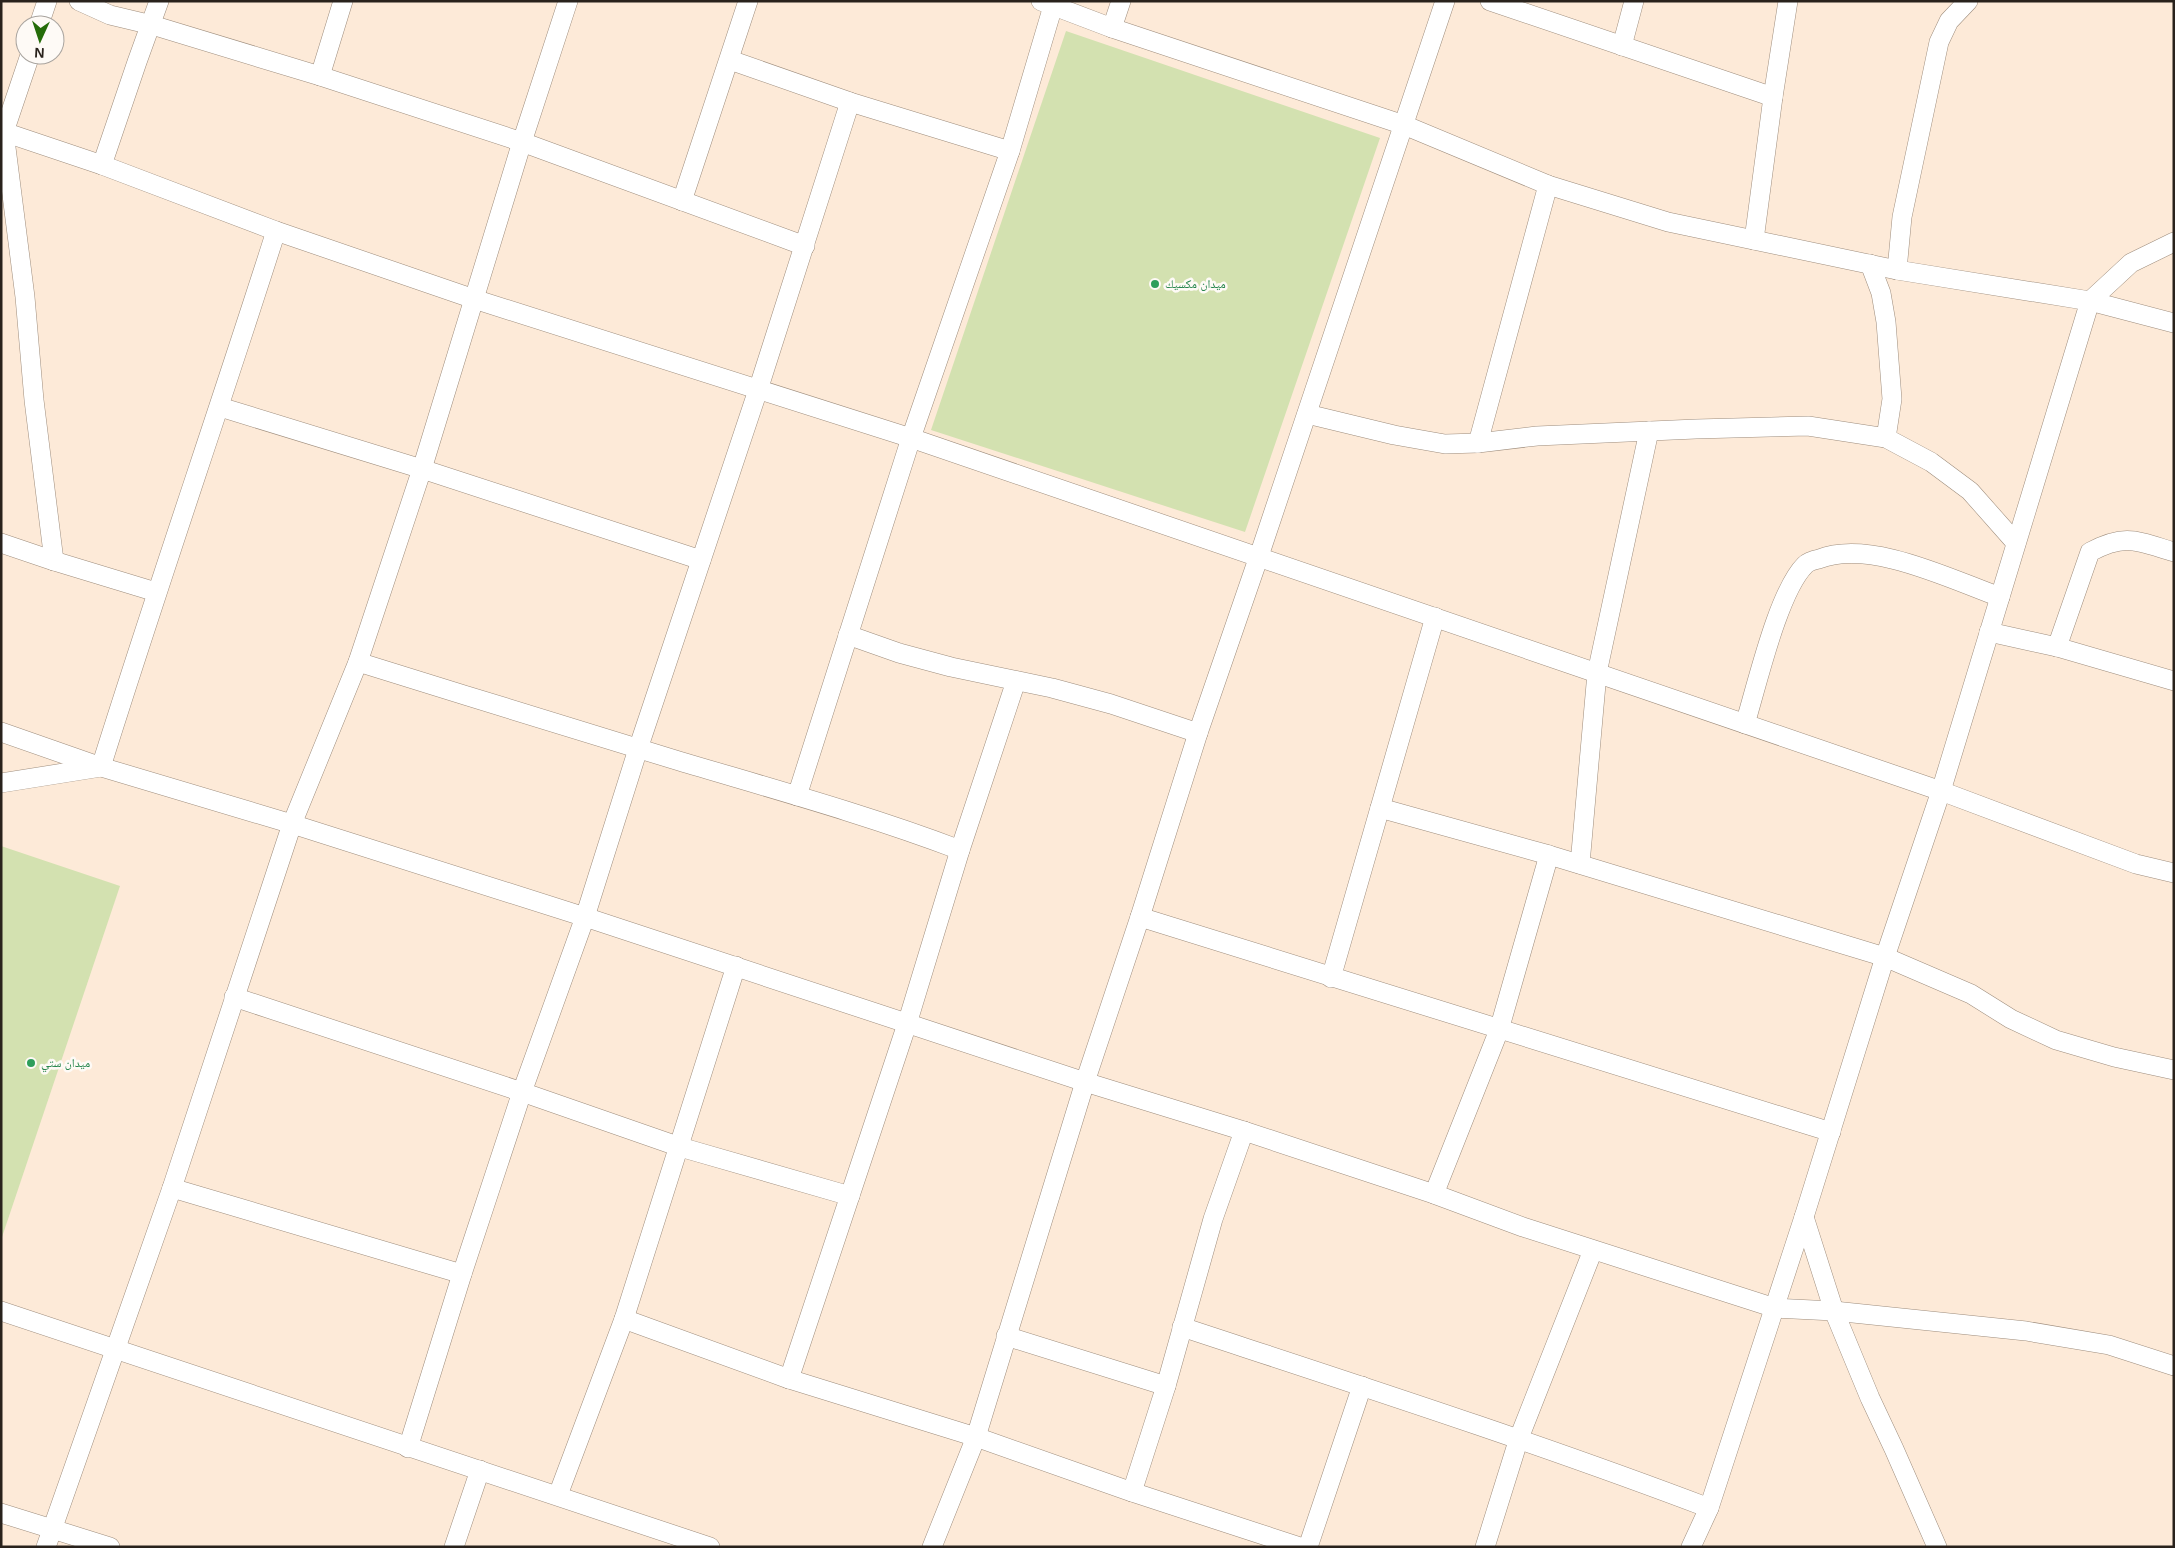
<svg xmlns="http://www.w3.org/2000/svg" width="2175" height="1548" font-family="Helvetica,'Noto Naskh Arabic',sans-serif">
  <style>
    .green { fill: #d3e1b0 }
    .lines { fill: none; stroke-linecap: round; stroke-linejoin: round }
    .minor-casing { stroke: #9e8d7d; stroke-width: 20 }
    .minor { stroke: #fff; stroke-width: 19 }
    .leisure-dot { fill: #2e9e5b; stroke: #fefaf6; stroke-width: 2 }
    .labels { text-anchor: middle; stroke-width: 5; stroke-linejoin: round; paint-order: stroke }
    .leisure-label { font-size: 12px; fill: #27864d; stroke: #fefaf6; text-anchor: start }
  </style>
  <rect width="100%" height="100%" fill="#fdead8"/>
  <g class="green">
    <polygon points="1066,31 1380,138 1245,532 931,430"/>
    <polygon points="1,846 120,886 1,1240"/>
  </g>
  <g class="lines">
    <defs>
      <g id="minor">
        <polyline points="79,1 110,15 152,25 320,76 522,142 805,246"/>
        <polyline points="1041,1 1112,28 1404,125 1548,185 1668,222 1897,270 2090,301 2174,323"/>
        <polyline points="1490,1 1773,97"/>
        <polyline points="39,25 47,1"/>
        <polyline points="1112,28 1121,1"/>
        <polyline points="1622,46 1634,1"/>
        <polyline points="30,55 4,132 25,297 34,400 54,561"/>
        <polyline points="730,60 850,102 1010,151"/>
        <polyline points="320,76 343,1"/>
        <polyline points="1,131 102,165 276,231 474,299 911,438 1941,791 2136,864 2174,873"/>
        <polyline points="102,165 137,62 159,1"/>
        <polyline points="682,201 748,1"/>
        <polyline points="1754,240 1773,97 1788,1"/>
        <polyline points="1870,264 1881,293 1886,322 1892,399 1886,438"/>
        <polyline points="1897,270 1902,217 1939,42 1949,21 1968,1"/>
        <polyline points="220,407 422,469 701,560"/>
        <polyline points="1307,414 1394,435 1445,444 1478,443 1537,436 1696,429 1808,426 1886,438 1931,462 1970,491 2016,543"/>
        <polyline points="1478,443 1548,185"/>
        <polyline points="1,543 54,561 156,592"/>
        <polyline points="1989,632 2057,647 2174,681"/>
        <polyline points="848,635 899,653 951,667 1052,688 1111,704 1198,733"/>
        <path d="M2057 647 2090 552C2126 533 2137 541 2174 552"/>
        <path d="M358 662C465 695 572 729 679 761 773 789 868 815 960 850"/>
        <path d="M1745 724C1757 685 1778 592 1805 565 1808 562 1814 560 1819 559 1870 539 1950 579 2000 597"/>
        <polyline points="1,732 101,767 292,824 585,917 1085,1082 1244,1131 1434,1194 1523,1227 1775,1308 1834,1311 2026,1331 2109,1345 2174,1366"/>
        <path d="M1 783 101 767C157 588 219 410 276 231"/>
        <polyline points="797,796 911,438 1010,151 1053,6"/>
        <polyline points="1380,808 1549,855 1885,957 1971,994 2011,1019 2056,1040 2114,1057 2174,1070"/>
        <polyline points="1580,864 1597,673 1649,431"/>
        <polyline points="1140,917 1831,1132"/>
        <polyline points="1331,978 1435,617"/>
        <polyline points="234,997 522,1092 680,1147 850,1196"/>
        <polyline points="172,1188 462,1274"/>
        <polyline points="1434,1194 1499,1030 1549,855"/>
        <polyline points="1804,1217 1834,1311 1870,1398 1894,1449 1937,1547"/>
        <polyline points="1,1311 710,1547"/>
        <polyline points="624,1319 789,1379 976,1437 1132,1492 1300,1547"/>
        <path d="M1182 1327C1358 1385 1535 1442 1709 1508"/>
        <polyline points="1006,1336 1166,1386"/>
        <polyline points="789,1379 907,1024 960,850 1016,681"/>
        <polyline points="408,1448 462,1274 522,1092 585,917 638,749 758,390 850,102"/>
        <polyline points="1132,1492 1166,1386 1213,1219 1244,1131"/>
        <polyline points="558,1495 624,1319 736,966"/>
        <polyline points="1,1513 110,1547"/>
        <polyline points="46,1547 172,1188 292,824 358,662 422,469 522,142 568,1"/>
        <polyline points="454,1547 480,1470"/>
        <polyline points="932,1547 976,1437 1085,1082 1140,917 1198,733 1259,556 1445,1"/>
        <polyline points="1308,1547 1362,1386"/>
        <polyline points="1485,1547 1519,1438 1593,1250"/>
        <polyline points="1691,1547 1709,1508 1804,1217 1885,957 1941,791 2090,301 2131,263 2174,242"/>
      </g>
    </defs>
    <use href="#minor" class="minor-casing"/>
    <use href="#minor" class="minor"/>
  </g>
  <g class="leisure-dot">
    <circle cx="1155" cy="284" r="5"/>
    <circle cx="31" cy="1063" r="5"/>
  </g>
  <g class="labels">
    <g class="leisure-label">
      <text x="1165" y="288">ميدان مكسيك</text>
      <text x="41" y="1067">ميدان ستي</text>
    </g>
  </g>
  <rect width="2175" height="1548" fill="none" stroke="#29221c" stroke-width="5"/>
  <g transform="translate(40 40) rotate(183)"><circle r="24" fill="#fefaf6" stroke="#a9a49f"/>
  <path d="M0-4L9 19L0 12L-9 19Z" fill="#256c09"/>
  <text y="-8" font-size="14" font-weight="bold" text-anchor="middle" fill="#29221c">N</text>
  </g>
</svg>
